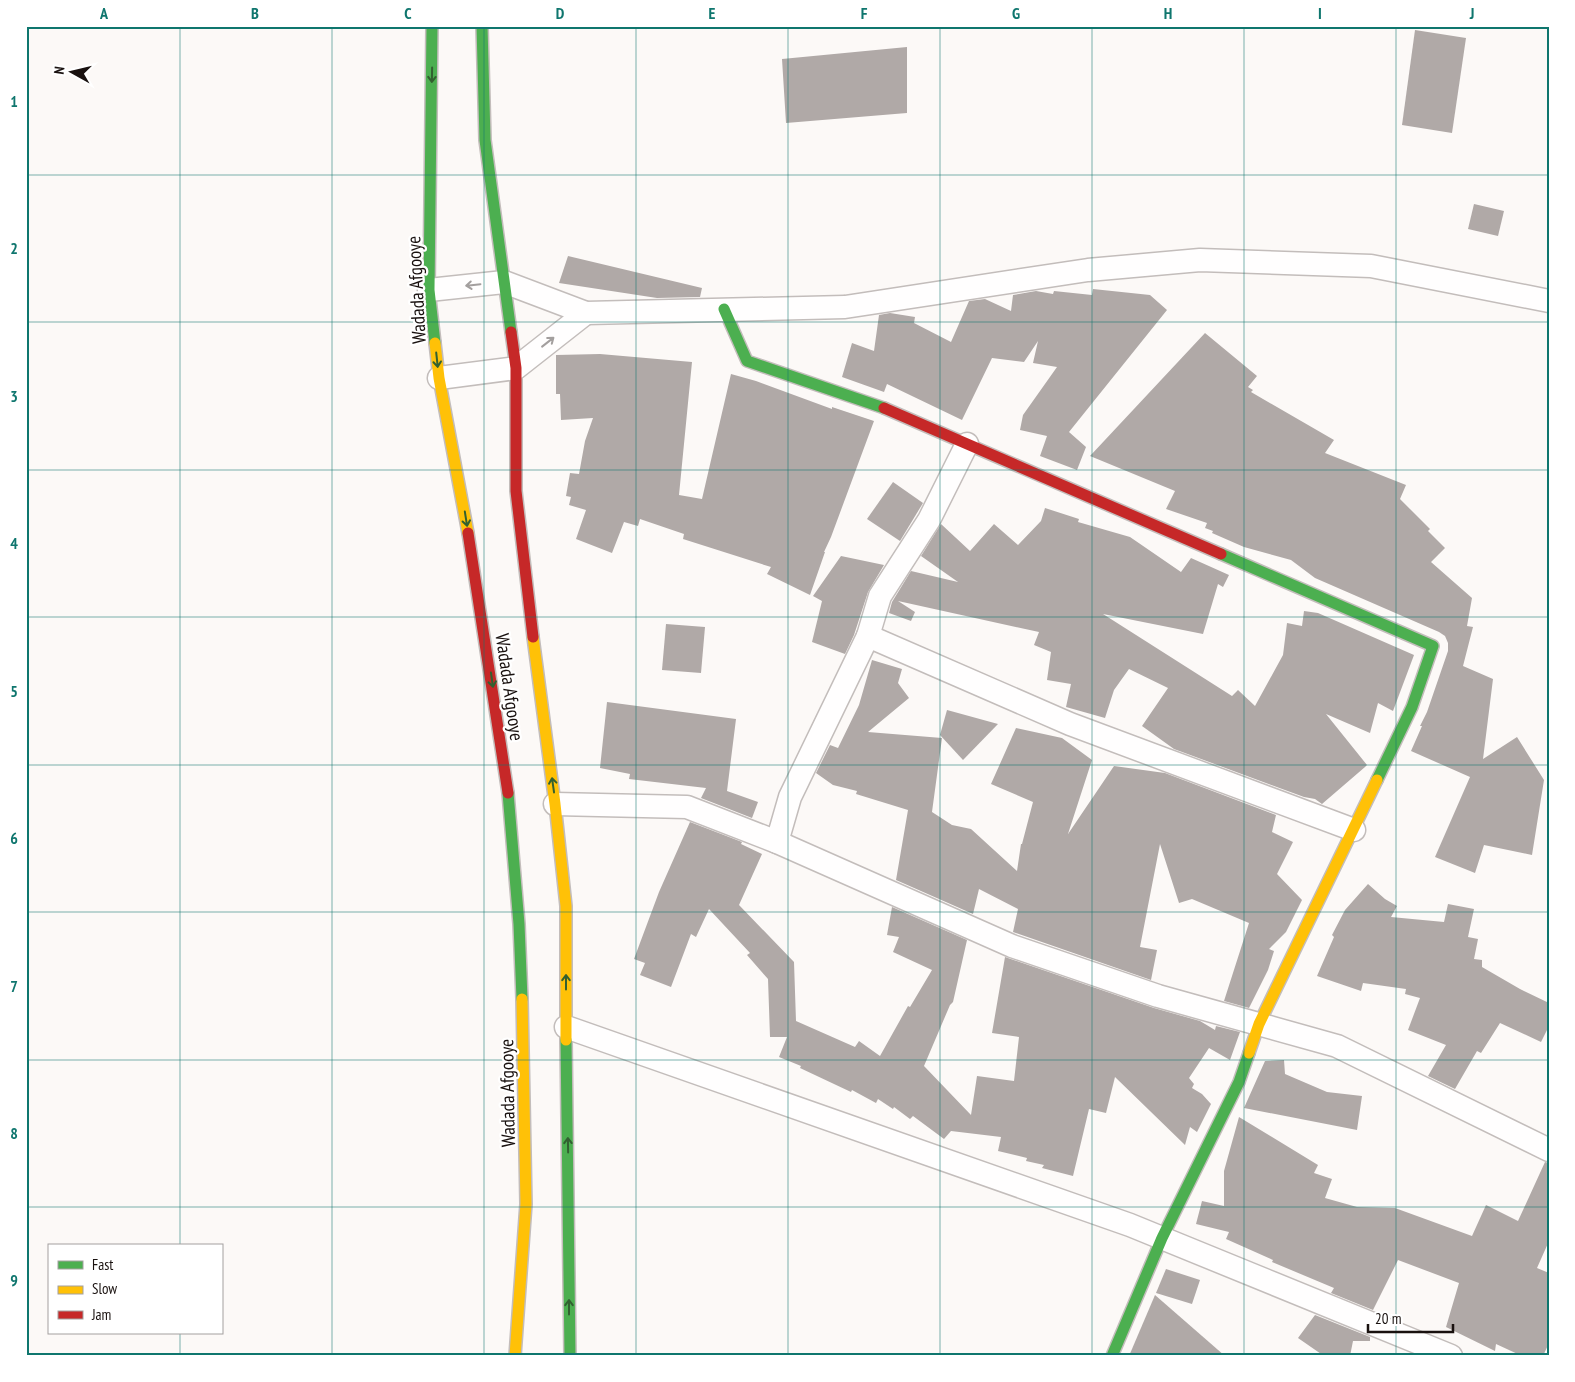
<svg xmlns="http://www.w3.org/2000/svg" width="1575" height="1382" font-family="'PT Sans Narrow',sans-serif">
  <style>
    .building { fill: #b0a9a7 }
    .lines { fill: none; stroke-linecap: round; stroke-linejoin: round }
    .street-casing { stroke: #c3bdbb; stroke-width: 25 }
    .fast-casing { stroke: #c3bdbb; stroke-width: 14 }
    .slow-casing { stroke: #c3bdbb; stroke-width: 14 }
    .jam-casing { stroke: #c3bdbb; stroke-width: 14 }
    .street { stroke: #fffefe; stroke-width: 22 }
    .fast { stroke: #4caf50; stroke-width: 11 }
    .slow { stroke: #ffc107; stroke-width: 11 }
    .jam { stroke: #c62828; stroke-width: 11 }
    .oneway { stroke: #326030 }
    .oneway2 { stroke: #a39f9e }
    .grid { fill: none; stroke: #0f766e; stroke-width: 1; stroke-opacity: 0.55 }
    .labels { text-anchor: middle; stroke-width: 4.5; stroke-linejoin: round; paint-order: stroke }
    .street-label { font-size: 19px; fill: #19110f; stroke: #fff }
    .neatline { fill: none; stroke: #0f766e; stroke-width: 2 }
    .grid-label { font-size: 16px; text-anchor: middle; font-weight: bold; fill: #0f766e }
  </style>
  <rect width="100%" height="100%" fill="#fcf9f7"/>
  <g class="building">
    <polygon points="1415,30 1466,38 1452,133 1402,125"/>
    <polygon points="907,47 907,113 786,123 782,59"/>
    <polygon points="1474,204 1504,211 1498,236 1468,229"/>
    <polygon points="568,256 702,288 700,297 657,298 559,283"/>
    <polygon points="1093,289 1150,295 1167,310 1069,432 1086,447 1077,470 1040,456 1047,436 1020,430 1023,415 1057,367 1033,363 1038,341 1024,362 992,358 962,420 887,384 884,392 842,377 852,343 874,351 879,315 890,313 915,317 914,323 951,342 969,301 985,299 1011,311 1013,295 1036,291 1053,294 1054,291 1092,295"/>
    <polygon points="1205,333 1257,376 1248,387 1253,390 1251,392 1334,440 1325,453 1406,485 1400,499 1430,529 1428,531 1445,548 1431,562 1472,598 1467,626 1473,627 1463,666 1493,679 1483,759 1517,737 1544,780 1532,855 1484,845 1475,873 1435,857 1470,777 1411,751 1422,726 1420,726 1427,712 1448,651 1448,643 1445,636 1439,632 1315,578 1291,560 1244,547 1212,533 1213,531 1205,528 1207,523 1166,509 1175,491 1090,456"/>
    <polygon points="600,354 692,362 679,495 702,499 731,374 756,381 832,409 832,407 874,421 831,537 824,552 825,552 810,595 767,574 771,567 683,539 684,534 640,519 638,526 624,522 612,553 576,539 586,510 569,505 571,497 566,496 570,473 579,474 585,441 593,418 561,420 560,394 556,394 556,355"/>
    <polygon points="893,482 923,503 900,541 867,519"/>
    <polygon points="1045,508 1079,519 1078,522 1130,537 1181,572 1191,558 1229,575 1223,587 1218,584 1203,634 1103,614 1232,696 1238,690 1255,706 1283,655 1287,623 1302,626 1304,611 1318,613 1414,655 1393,711 1378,703 1370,733 1326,714 1367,765 1365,767 1322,804 1315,799 1304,797 1174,749 1142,726 1168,688 1129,669 1114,690 1105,718 1066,707 1071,684 1047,680 1051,652 1034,645 1039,632 898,601 915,612 911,621 889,613 892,602 911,571 958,582 921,556 941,524 970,551 994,524 1018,545 1041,521"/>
    <polygon points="841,556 884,565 868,592 854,635 845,654 812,642 822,601 813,596"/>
    <polygon points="666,624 705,627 701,673 662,670"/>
    <polygon points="872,660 902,669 898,683 909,698 868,732 942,738 932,812 952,825 971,829 1017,871 1021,844 1022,844 1033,802 991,784 1016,728 1062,738 1092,760 1068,834 1114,766 1165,773 1276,815 1272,832 1293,842 1277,874 1302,900 1286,932 1269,949 1274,951 1268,970 1249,1008 1224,1001 1249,923 1192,899 1179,903 1160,844 1140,947 1157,950 1151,980 1013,932 1018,909 979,889 973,914 896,880 908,810 856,794 857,791 833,785 816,773 830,745 838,748 859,705"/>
    <polygon points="607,702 736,719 727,791 758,802 752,818 701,798 706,788 629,779 630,774 600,768"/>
    <polygon points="947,710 958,713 998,724 963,760 940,735"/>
    <polygon points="690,822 742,842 741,844 762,854 739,905 794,962 796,1021 855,1047 859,1041 880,1056 908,1006 910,1007 932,970 893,952 899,937 887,935 892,907 967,940 953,1002 950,1005 924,1066 971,1115 977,1076 1014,1081 1019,1037 992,1033 1005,957 1154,1008 1200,1021 1215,1030 1216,1026 1240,1032 1230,1060 1209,1048 1189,1078 1194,1084 1192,1088 1202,1094 1211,1104 1197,1132 1190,1127 1185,1145 1115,1077 1106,1113 1089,1109 1073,1176 1042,1168 1044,1165 1026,1161 1027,1158 998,1151 1001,1137 951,1131 944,1139 913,1116 910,1119 894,1107 893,1109 878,1099 876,1103 852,1090 851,1092 800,1068 801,1066 779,1057 787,1037 770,1037 768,979 747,955 750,953 709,909 696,937 691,934 671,987 640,975 645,963 634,959 659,892"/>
    <polygon points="1368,884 1385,899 1397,906 1391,917 1444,922 1448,904 1474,909 1468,937 1478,939 1474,959 1482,960 1482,967 1520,989 1549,1003 1549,1026 1541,1042 1500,1023 1481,1053 1477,1051 1455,1089 1428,1076 1446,1045 1408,1030 1420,998 1405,994 1406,989 1363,983 1361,991 1317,976 1334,937 1332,935 1345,910"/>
    <polygon points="1284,1060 1285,1074 1327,1092 1362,1096 1357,1130 1244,1108 1265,1061"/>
    <polygon points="1239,1117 1318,1165 1314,1173 1332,1179 1325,1198 1357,1207 1395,1208 1472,1236 1486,1205 1518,1221 1545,1162 1549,1163 1549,1241 1537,1268 1549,1273 1549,1343 1543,1356 1522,1356 1496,1344 1495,1351 1446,1327 1459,1283 1398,1260 1373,1310 1331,1293 1334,1288 1272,1262 1273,1260 1226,1239 1229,1232 1196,1224 1202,1201 1224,1206 1224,1171"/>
    <polygon points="1166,1269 1200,1280 1192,1304 1156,1293"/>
    <polygon points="1155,1295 1225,1356 1129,1356"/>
    <polygon points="1315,1315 1370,1337 1370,1341 1353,1341 1350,1356 1324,1356 1298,1338"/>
  </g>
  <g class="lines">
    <defs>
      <g id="street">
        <polyline points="429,290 504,282 586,313 845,307 1088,270 1200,260 1371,266 1549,301"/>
        <polyline points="439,378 516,368 586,313"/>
        <polyline points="868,636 880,596 929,520 967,444"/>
        <polyline points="555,804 687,807 777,842 1012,946 1158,996 1337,1046 1549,1150"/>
        <polyline points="777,842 790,797 868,636 1070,724 1354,830"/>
        <polyline points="566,1027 1130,1225 1451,1356"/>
      </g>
      <g id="fast">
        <polyline points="432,26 429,290 435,343"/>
        <polyline points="482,26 485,140 511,332"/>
        <polyline points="724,309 747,361 884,408"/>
        <polyline points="1221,554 1433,646 1412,707 1377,780"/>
        <polyline points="508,793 519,924 522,999"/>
        <polyline points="566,1040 570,1356"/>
        <polyline points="1112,1356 1162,1238 1239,1082 1249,1053"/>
      </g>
      <g id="slow">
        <polyline points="435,343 439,378 468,533"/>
        <polyline points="533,637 555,804 566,906 566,1040"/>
        <polyline points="1249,1053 1259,1024 1377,780"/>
        <polyline points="515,1356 526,1204 522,999"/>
      </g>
      <g id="jam">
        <polyline points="511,332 516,368 516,491 533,637"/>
        <polyline points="884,408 1221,554"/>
        <polyline points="468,533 508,793"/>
      </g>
    </defs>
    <use href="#street" class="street-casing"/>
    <use href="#fast" class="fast-casing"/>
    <use href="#slow" class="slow-casing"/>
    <use href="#jam" class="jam-casing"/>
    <use href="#street" class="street"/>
    <use href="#fast" class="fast"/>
    <use href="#slow" class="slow"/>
    <use href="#jam" class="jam"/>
  </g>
  <defs><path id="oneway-shaft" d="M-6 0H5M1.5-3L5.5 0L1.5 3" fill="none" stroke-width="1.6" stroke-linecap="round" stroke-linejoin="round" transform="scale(1.25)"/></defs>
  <g class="oneway">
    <use href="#oneway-shaft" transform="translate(432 75) rotate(91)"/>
    <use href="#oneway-shaft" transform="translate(437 360) rotate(84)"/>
    <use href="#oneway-shaft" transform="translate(466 519) rotate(81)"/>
    <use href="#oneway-shaft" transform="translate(492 680) rotate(82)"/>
    <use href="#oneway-shaft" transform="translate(553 785) rotate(-98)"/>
    <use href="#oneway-shaft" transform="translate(566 982) rotate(-90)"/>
    <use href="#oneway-shaft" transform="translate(568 1145) rotate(-91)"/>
    <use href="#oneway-shaft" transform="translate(569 1307) rotate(-90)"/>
  </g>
  <g class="oneway2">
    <use href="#oneway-shaft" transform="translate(473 285) rotate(174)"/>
    <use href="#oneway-shaft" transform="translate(548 342) rotate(-38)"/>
  </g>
  <path class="grid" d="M180 26V1246M332 26V1356M484 26V1356M636 26V1356M788 26V1356M940 26V1356M1092 26V1356M1244 26V1356M1396 26V1356M26 175H1549M26 322H1549M26 470H1549M26 617H1549M26 765H1549M26 912H1549M26 1060H1549M26 1207H1549M180 1333V1356"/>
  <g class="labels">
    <g class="street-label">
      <text transform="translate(416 290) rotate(-93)" y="7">Wadada Afgooye</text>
      <text transform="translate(510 687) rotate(82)" y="7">Wadada Afgooye</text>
      <text transform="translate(507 1093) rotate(-91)" y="7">Wadada Afgooye</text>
    </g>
  </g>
  <rect width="1575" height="1382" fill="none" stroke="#ffffff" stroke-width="55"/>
  <rect x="48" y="1244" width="175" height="90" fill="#ffffff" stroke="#a3a09f"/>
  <rect x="58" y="1261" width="25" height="8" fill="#4caf50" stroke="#a3a09f"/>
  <text x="92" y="1270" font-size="15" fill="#19110f">Fast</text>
  <rect x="58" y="1286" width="25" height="8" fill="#ffc107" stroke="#a3a09f"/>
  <text x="92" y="1294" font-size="15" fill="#19110f">Slow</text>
  <rect x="58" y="1311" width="25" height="8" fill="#c62828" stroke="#a3a09f"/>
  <text x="92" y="1320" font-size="15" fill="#19110f">Jam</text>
  <g transform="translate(72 72) rotate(278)" stroke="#ffffff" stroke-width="4" paint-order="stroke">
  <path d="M0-4L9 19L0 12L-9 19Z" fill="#19110f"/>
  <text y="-8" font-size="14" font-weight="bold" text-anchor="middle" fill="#19110f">N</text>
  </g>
  <path d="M1368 1324v8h85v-8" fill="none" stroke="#19110f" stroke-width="2.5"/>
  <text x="1375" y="1324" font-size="15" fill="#19110f" stroke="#ffffff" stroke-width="4" paint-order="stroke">20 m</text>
  <rect x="28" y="28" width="1520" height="1326" class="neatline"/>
  <g class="grid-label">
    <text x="104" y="19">A</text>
    <text x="255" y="19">B</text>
    <text x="408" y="19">C</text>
    <text x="560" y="19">D</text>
    <text x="712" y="19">E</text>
    <text x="864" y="19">F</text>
    <text x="1016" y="19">G</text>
    <text x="1168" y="19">H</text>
    <text x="1320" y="19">I</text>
    <text x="1472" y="19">J</text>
    <text x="14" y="107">1</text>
    <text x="14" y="254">2</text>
    <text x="14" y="402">3</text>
    <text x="14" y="549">4</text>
    <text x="14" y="697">5</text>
    <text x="14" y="844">6</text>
    <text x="14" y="992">7</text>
    <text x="14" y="1139">8</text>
    <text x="14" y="1286">9</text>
  </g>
</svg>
